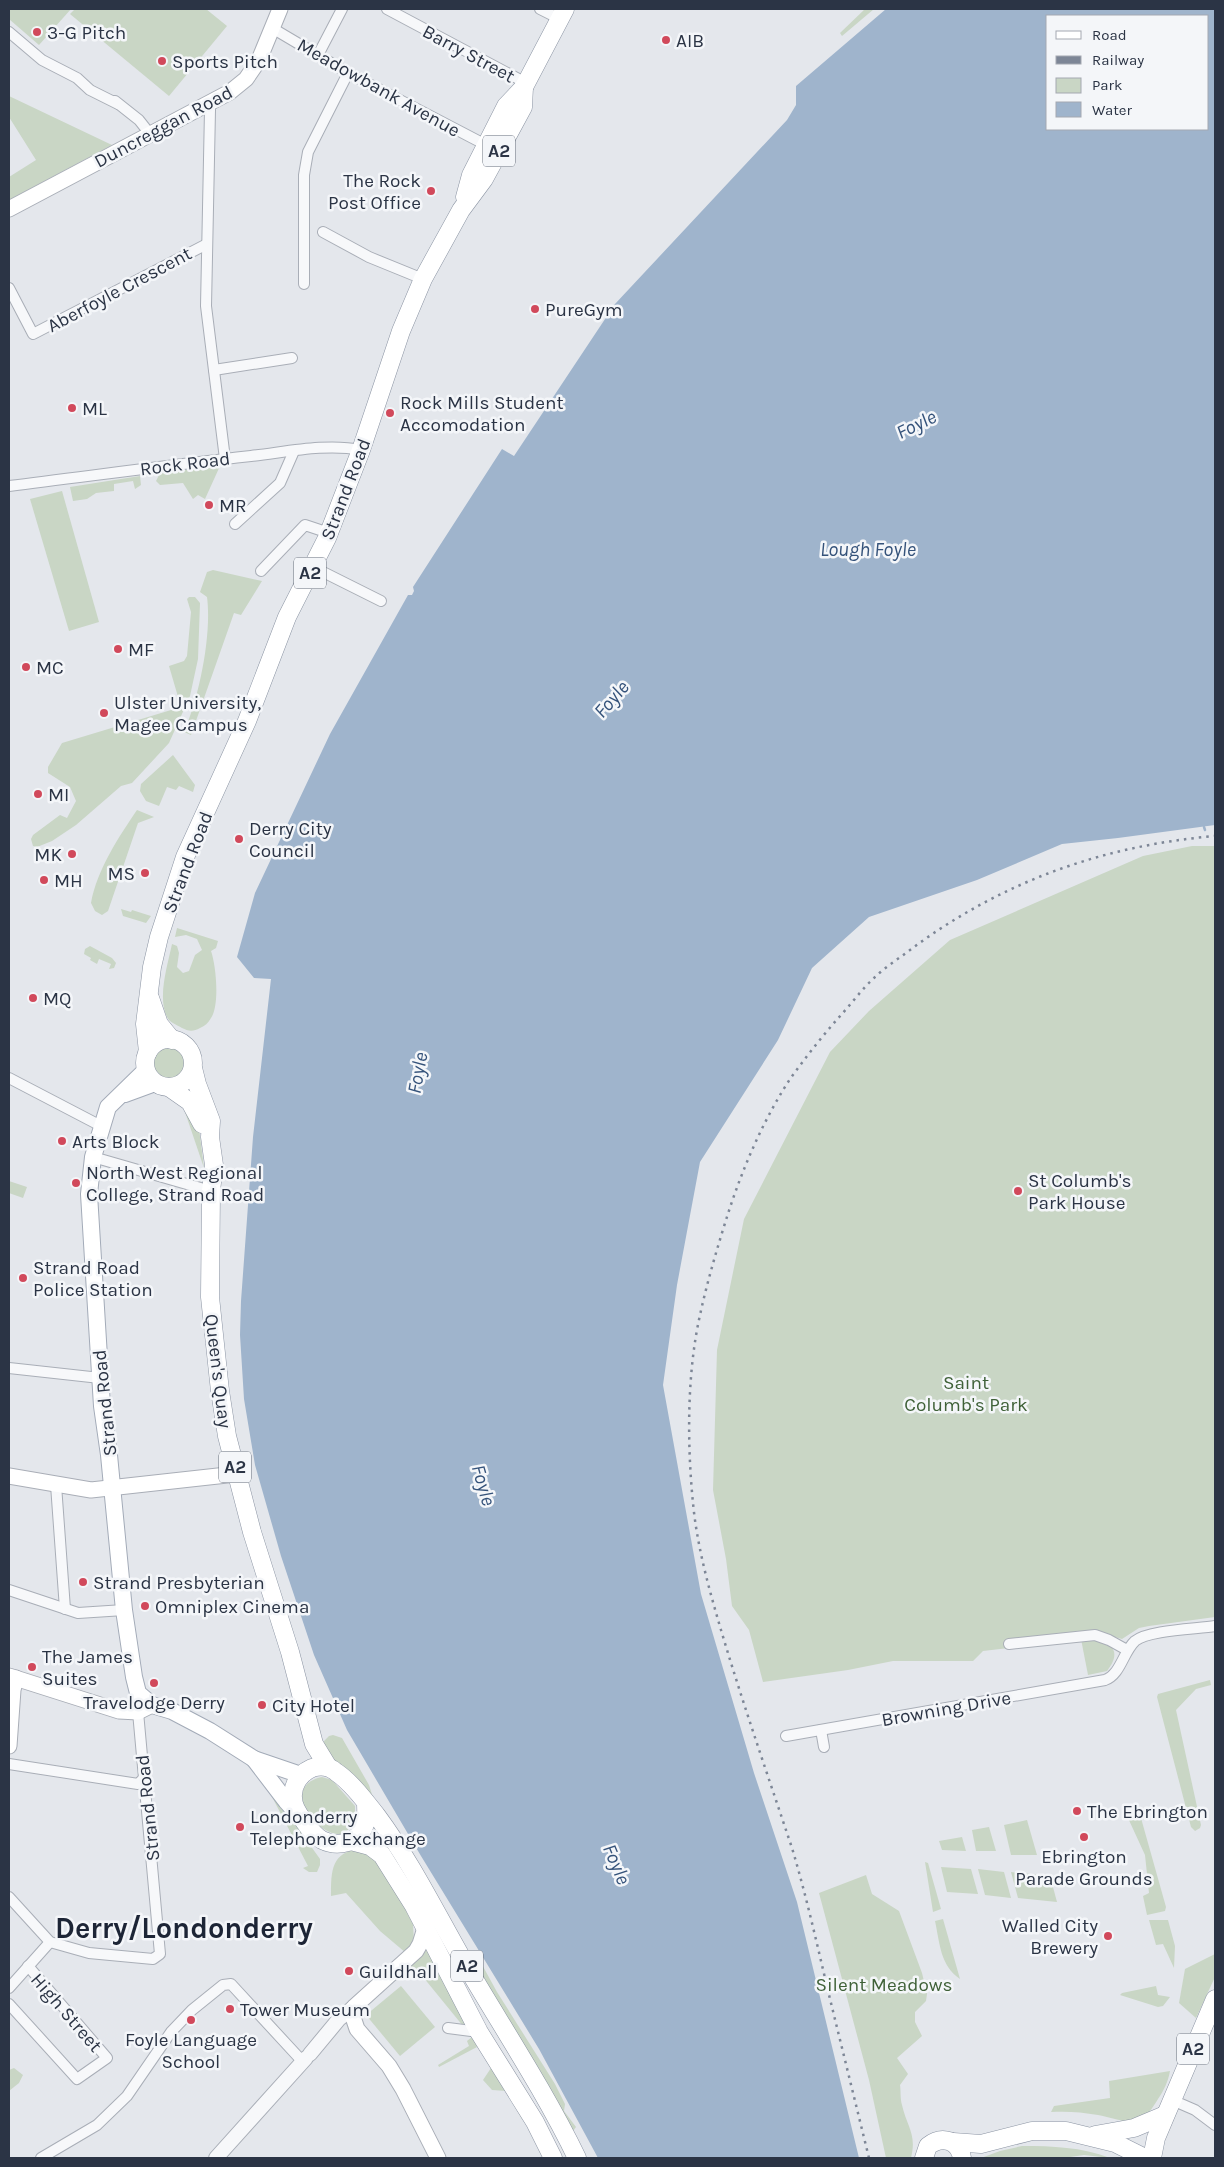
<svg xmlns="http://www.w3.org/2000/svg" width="1224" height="2167" font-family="Karla,sans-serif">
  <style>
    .green { fill: #c9d6c5 }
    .water { fill: #9fb4cc; fill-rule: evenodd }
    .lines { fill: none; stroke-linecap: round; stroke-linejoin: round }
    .stream { stroke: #9fb4cc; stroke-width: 2.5 }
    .minor-casing { stroke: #a9aeb7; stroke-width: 12 }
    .tertiary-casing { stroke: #a9aeb7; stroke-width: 16 }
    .secondary-casing { stroke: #a9aeb7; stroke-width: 17 }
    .primary-casing { stroke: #a3abb8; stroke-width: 18 }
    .trunk-casing { stroke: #8b94a3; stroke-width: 19 }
    .minor { stroke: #f7f8fa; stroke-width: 10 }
    .tertiary { stroke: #f7f8fa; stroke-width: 14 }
    .secondary { stroke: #fff; stroke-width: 15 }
    .primary { stroke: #fff; stroke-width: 16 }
    .trunk { stroke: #fff; stroke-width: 18 }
    .rail { stroke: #7d8696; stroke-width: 2.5; stroke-dasharray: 2.5 5; stroke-linecap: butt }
    .poi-dot { fill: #d1495b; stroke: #f4f6f9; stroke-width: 2 }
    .labels { text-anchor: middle; stroke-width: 5; stroke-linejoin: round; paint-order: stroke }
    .shield { fill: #f4f6f9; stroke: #676e7b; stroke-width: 1 }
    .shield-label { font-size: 18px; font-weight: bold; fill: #2b3445 }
    .poi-label { font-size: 19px; fill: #2b3445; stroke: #f4f6f9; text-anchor: start }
    .street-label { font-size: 19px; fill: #2b3445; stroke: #f4f6f9 }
    .park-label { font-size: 19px; fill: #3f6138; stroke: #f4f6f9 }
    .water-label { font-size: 20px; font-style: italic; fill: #34527a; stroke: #f4f6f9 }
    .town-label { font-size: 29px; font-weight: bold; fill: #1d2536; stroke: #f4f6f9 }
  </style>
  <rect width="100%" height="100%" fill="#e4e7ec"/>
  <g class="green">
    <polygon points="9,9 71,9 39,45 9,19"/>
    <polygon points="75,9 206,9 227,26 169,96 70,14"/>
    <polygon points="865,9 874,9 842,36 840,33"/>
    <polygon points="9,96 112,145 9,200 9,177 36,160 9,117"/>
    <polygon points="220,466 205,499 198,495 193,499 183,483 160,485 156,481 160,473"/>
    <polygon points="140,476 141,485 135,489 133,481 114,484 114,491 96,493 87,499 73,501 70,487"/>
    <polygon points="62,491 99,622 69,631 30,499"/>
    <path d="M213 570 262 581 241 615 234 613 191 735 184 732C199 697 212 635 207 597L200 592 207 572Z"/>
    <polygon points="189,597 195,597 200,603 198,659 190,696 169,743 132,783 121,786 76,825 52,841 37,847 33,846 31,839 33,835 60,815 67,818 76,801 70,787 48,773 48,767 62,743 181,707 169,666 184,661 187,656 191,612 187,599"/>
    <polygon points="173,755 195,785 193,792 179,786 176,790 167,787 159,806 146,801 140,791 141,784"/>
    <path d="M137 810 154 817 138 823 108 911 102 915 95 911 91 903C97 870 118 838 137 810Z"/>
    <polygon points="1192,846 1215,846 1215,1617 1149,1626 1139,1628 1122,1639 1088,1630 1009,1648 983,1651 973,1661 893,1661 848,1670 763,1682 749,1630 732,1606 726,1559 713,1490 717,1350 744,1219 830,1052 869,1011 950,940 1143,856"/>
    <polygon points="121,909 131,912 132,910 151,916 146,923 123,916"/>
    <path d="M177 928 218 941 216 948 211 951C216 965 220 1005 211 1018 208 1023 205 1026 200 1028 193 1032 188 1031 182 1028 177 1025 169 1022 167 1017 157 997 168 964 172 944L177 946 179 953 177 967 183 973 189 971 195 955 202 950 197 939 186 935 175 937Z"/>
    <polygon points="90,946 112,958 116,963 114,968 109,969 111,964 99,959 97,964 90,960 91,958 84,954 85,949"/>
    <circle cx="169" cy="1063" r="15"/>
    <polygon points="185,1109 199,1128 204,1168 185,1112"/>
    <polygon points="9,1181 27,1187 23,1198 9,1193"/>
    <path d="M1081 1639C1102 1639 1127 1645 1107 1671L1088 1675Z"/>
    <polygon points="1210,1680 1211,1685 1196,1689 1176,1710 1201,1825 1200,1828 1195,1831 1191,1827 1157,1697 1158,1694"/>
    <polygon points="333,1735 342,1738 369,1785 375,1804 344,1767 333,1761 324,1745 324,1741 329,1736"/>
    <path d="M322 1777 332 1780 355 1806V1822L344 1834C317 1839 278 1786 322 1777Z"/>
    <polygon points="272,1792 320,1859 320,1865 317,1872 309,1872 303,1868 308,1866 270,1793"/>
    <polygon points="1139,1811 1166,1907 1165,1911 1147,1915 1143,1896 1149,1893 1145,1855 1128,1818 1135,1816 1135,1812"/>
    <polygon points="1027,1820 1037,1855 1011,1855 1004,1825"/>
    <polygon points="989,1827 996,1851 976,1851 972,1830"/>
    <polygon points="962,1837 966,1851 942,1850 939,1841"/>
    <path d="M360 1849 368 1851 392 1883 413 1924 414 1942 406 1953 380 1931 346 1893 331 1896C331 1871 331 1852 360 1849Z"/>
    <polygon points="925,1862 928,1863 941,1909 933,1912"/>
    <polygon points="941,1867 971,1869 978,1894 947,1892"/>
    <polygon points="978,1869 1004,1872 1011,1898 985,1895"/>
    <polygon points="1011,1872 1050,1876 1057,1902 1018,1898"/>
    <path d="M866 1875 872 1894 899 1911 922 1973 927 1994 926 2001 915 2012V2022L922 2036 897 2058 908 2074 900 2085C901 2091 900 2098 902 2105 907 2127 917 2134 911 2158H886L869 2080 819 1893Z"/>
    <path d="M943 1919 960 1979C940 1965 940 1944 935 1921Z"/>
    <polygon points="1149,1920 1168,1920 1175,1946 1174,1968 1163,1944 1156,1945"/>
    <polygon points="424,1944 473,2036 477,2047 439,2067 438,2065 469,2046 467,2041 472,2037 419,1972 413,1977 408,1968"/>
    <polygon points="474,1950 497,1992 555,2084 565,2104 564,2111 576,2127 573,2131 466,1954"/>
    <polygon points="1215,1954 1215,1977 1196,2018 1179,2003 1185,1969"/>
    <polygon points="401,1986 435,2027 400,2056 366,2015"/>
    <polygon points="1156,1986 1158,1995 1170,1997 1163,2006 1158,2007 1120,1995 1122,1993"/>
    <polygon points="14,2068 23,2075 19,2083 9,2091 9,2070"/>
    <polygon points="491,2068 494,2068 527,2117 522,2119 506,2091 492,2090 483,2080"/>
    <path d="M1170 2071C1168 2082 1164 2090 1158 2099 1153 2107 1146 2119 1136 2121 1123 2123 1110 2117 1098 2115 1082 2112 1066 2111 1051 2112L1054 2106 1110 2098 1109 2081Z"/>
    <path d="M1022 2146C1053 2146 1081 2147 1110 2158L1084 2155 1063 2158H981L1000 2151Z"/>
  </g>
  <path class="water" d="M886 9H1215V825L1118 838 1062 844 977 880 869 917 812 968 778 1040 700 1162 677 1285 663 1385 701 1594 754 1773 797 1902 859 2158H598L539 2049 421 1856 347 1730 314 1655 281 1556 255 1465 244 1399 240 1335 241 1301 253 1137 271 979 254 978 237 957 255 893 330 734 408 595H412L414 591 413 587 502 449 514 456 615 304 787 120 796 105V86ZM1048 16H1208V129H1048Z"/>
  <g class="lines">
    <polyline class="stream" points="1204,827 1205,830"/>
    <defs>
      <g id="minor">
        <polyline points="387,9 526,83"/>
        <polyline points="540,9 560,19"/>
        <polyline points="272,28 348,73 486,145"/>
        <polyline points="9,32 42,60 77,78 90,90 118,104"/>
        <polyline points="318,55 342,9"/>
        <polyline points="115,101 139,120 150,134"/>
        <polyline points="209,103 210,110 206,306 225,459"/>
        <polyline points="323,232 369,257 423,279"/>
        <polyline points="304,284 304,175 308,152 348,73"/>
        <polyline points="9,288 33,334 207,244"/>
        <polyline points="214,370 292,358"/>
        <path d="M9 486C90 476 170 465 251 456 287 452 326 443 361 450"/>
        <polyline points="235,524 280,483 294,451"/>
        <polyline points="313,567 381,601"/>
        <polyline points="261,571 305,525 329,533"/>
        <polyline points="9,1078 103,1127"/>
        <polyline points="93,1157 211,1191"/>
        <polyline points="9,1368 100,1378"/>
        <polyline points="56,1485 65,1609"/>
        <polyline points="9,1590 78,1613 124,1610"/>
        <polyline points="1009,1644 1095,1635 1109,1640 1127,1650"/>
        <polyline points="821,1730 824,1747"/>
        <path d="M786 1736 1105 1680C1121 1674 1123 1652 1135 1641 1148 1630 1197 1629 1215 1626"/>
        <polyline points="9,1764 138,1784 144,1778"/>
        <polyline points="9,1897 50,1942 89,1953 153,1959 160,1954 138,1712"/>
        <polyline points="9,1988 50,1942"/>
        <polyline points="9,2004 77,2079 107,2058 28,1966"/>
        <polyline points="448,2028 479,2032"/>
        <polyline points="1172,2100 1195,2110 1215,2125"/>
        <polyline points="41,2158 97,2125 127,2096 171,2032 192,2010 223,1985 231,1984 303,2062"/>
      </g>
      <g id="tertiary">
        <polyline points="310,2054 339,2019 354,2007"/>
        <polyline points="216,2158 306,2058"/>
      </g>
      <g id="secondary">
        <polyline points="9,209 230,92 246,79 259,60 280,9"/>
        <polyline points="9,1476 91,1490 236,1474"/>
        <polyline points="9,1676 119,1711 138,1712 152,1705"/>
        <polyline points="9,1746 13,1690 16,1678"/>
        <polyline points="425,1928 420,1944 416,1951 354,2007 353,2017 357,2029 389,2066 403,2089 438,2158"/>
      </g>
      <g id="primary">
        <polyline points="146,1070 108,1107 93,1157 89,1194 102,1406 109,1455 124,1610 134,1677 138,1693 152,1705 172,1711 210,1731 254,1759 301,1775"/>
        <polyline points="125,1094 155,1083"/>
        <polyline points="254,1759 286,1801 297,1813"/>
      </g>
      <g id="trunk">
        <polyline points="465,197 471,175 506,106 524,87 565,9"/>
        <polyline points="150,998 159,1024 172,1040"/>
        <circle cx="169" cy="1063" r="24"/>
        <polyline points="148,1052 145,1024 152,967 159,937 185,857 247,721 287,617 327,538 361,450 401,331 423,279 461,210 484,179 523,107 524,87"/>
        <polyline points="193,1068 197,1084 211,1121 210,1137 214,1165 211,1191 210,1297 220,1391 227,1436 252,1532 290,1652 314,1744 328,1767"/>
        <polyline points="170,1088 190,1102 202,1124"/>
        <path d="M366 1802C366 1809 367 1817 365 1824 359 1843 338 1848 322 1840 314 1836 309 1828 304 1821 298 1814 292 1804 293 1794 294 1782 301 1773 312 1768 321 1765 329 1766 336 1772 352 1783 365 1801 377 1816 411 1862 436 1913 464 1962 502 2027 544 2090 577 2158"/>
        <polyline points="351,1841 370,1846 382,1855 414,1906 479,2032 535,2122 553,2158"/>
        <polyline points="1095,2135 1134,2128 1165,2115"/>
        <polyline points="953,2142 981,2144 1032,2131 1066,2131 1115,2143 1145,2158"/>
        <path d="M924 2158 928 2146C942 2135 959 2140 962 2158"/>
        <polyline points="1152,2158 1156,2138 1215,1999"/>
      </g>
    </defs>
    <use href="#minor" class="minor-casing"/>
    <use href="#tertiary" class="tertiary-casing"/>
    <use href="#secondary" class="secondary-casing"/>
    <use href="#primary" class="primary-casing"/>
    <use href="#trunk" class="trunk-casing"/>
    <use href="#minor" class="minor"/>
    <use href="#tertiary" class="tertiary"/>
    <use href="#secondary" class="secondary"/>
    <use href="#primary" class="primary"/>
    <use href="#trunk" class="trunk"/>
    <path class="rail" d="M869 2158C856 2105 843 2052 830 1999 818 1949 807 1898 792 1848 768 1776 743 1704 721 1630 709 1589 697 1546 693 1503 687 1443 687 1373 700 1315 707 1283 716 1252 726 1220 741 1172 762 1122 790 1079 806 1057 823 1035 841 1015 852 1003 862 989 874 978 883 969 895 961 906 953 998 883 1100 846 1215 836"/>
  </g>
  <g class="poi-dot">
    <circle cx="37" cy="32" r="5"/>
    <circle cx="666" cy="40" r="5"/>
    <circle cx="162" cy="61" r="5"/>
    <circle cx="431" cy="191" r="5"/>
    <circle cx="535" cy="309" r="5"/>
    <circle cx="72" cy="408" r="5"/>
    <circle cx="390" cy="413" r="5"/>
    <circle cx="209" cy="505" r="5"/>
    <circle cx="118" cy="649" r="5"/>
    <circle cx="26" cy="667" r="5"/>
    <circle cx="104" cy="713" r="5"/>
    <circle cx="38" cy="794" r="5"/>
    <circle cx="239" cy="839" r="5"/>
    <circle cx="72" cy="854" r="5"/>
    <circle cx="145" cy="873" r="5"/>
    <circle cx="44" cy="880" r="5"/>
    <circle cx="33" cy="998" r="5"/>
    <circle cx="62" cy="1141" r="5"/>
    <circle cx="76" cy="1183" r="5"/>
    <circle cx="1018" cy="1191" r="5"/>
    <circle cx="23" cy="1278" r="5"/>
    <circle cx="83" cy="1582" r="5"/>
    <circle cx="145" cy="1606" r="5"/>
    <circle cx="32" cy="1667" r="5"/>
    <circle cx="154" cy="1683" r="5"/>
    <circle cx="262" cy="1705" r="5"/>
    <circle cx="1077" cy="1811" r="5"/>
    <circle cx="240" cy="1827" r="5"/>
    <circle cx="1084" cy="1837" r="5"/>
    <circle cx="1108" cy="1936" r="5"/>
    <circle cx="349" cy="1971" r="5"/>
    <circle cx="230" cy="2009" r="5"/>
    <circle cx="191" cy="2020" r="5"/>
  </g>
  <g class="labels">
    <g class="shield">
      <rect x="483" y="135.5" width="32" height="31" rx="4"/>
      <rect x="294" y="557.5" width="32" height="31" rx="4"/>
      <rect x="219" y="1451.5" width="32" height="31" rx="4"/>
      <rect x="451" y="1950.5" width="32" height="31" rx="4"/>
      <rect x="1177" y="2033.5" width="32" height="31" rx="4"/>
    </g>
    <g class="shield-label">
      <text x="499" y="157">A2</text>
      <text x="310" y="579">A2</text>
      <text x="235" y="1473">A2</text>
      <text x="467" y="1972">A2</text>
      <text x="1193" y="2055">A2</text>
    </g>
    <g class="poi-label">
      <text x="47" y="39">3-G Pitch</text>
      <text x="676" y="47">AIB</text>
      <text x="172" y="68">Sports Pitch</text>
      <text x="421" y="187" text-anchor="end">The Rock<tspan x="421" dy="22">Post Office</tspan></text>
      <text x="545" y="316">PureGym</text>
      <text x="400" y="409">Rock Mills Student<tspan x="400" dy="22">Accomodation</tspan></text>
      <text x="82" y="415">ML</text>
      <text x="219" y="512">MR</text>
      <text x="128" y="656">MF</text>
      <text x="36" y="674">MC</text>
      <text x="114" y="709">Ulster University,<tspan x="114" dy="22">Magee Campus</tspan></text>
      <text x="48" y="801">MI</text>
      <text x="249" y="835">Derry City<tspan x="249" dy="22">Council</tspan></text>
      <text x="62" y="861" text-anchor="end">MK</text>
      <text x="135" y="880" text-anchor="end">MS</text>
      <text x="54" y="887">MH</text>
      <text x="43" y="1005">MQ</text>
      <text x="72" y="1148">Arts Block</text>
      <text x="86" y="1179">North West Regional<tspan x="86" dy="22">College, Strand Road</tspan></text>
      <text x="1028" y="1187">St Columb's<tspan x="1028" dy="22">Park House</tspan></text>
      <text x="33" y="1274">Strand Road<tspan x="33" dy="22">Police Station</tspan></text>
      <text x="93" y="1589">Strand Presbyterian</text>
      <text x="155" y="1613">Omniplex Cinema</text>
      <text x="42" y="1663">The James<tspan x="42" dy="22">Suites</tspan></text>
      <text x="154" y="1709" text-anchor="middle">Travelodge Derry</text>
      <text x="272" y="1712">City Hotel</text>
      <text x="1087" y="1818">The Ebrington</text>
      <text x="250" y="1823">Londonderry<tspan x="250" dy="22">Telephone Exchange</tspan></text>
      <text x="1084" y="1863" text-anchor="middle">Ebrington<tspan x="1084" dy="22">Parade Grounds</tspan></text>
      <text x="1098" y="1932" text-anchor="end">Walled City<tspan x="1098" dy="22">Brewery</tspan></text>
      <text x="359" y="1978">Guildhall</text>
      <text x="240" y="2016">Tower Museum</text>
      <text x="191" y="2046" text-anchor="middle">Foyle Language<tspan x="191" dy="22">School</tspan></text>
    </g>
    <g class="street-label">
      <text transform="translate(469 53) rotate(28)" y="7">Barry Street</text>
      <text transform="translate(379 87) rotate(29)" y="7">Meadowbank Avenue</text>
      <text transform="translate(163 126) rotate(-28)" y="7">Duncreggan Road</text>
      <text transform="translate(119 289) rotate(-28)" y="7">Aberfoyle Crescent</text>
      <text transform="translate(185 463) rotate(-7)" y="7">Rock Road</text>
      <text transform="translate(345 489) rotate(-69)" y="7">Strand Road</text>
      <text transform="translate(187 862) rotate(-69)" y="7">Strand Road</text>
      <text transform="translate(219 1371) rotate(83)" y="7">Queen's Quay</text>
      <text transform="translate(104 1403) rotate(-96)" y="7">Strand Road</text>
      <text transform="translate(946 1708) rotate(-10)" y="7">Browning Drive</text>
      <text transform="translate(147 1808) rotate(-96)" y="7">Strand Road</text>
      <text transform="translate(67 2012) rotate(49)" y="7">High Street</text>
    </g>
    <g class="park-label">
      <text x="966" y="1389">Saint<tspan x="966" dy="22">Columb's Park</tspan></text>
      <text x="884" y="1991">Silent Meadows</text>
    </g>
    <g class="water-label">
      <text transform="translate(916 424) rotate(-26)" y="7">Foyle</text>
      <text x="868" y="556">Lough Foyle</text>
      <text transform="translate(611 699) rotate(-49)" y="7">Foyle</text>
      <text transform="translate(417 1073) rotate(-80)" y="7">Foyle</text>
      <text transform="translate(484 1485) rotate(74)" y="7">Foyle</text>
      <text transform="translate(617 1864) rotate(67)" y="7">Foyle</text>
    </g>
    <g class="town-label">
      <text x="184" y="1938">Derry/Londonderry</text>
    </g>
  </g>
  <rect width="1224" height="2167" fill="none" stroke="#2b3445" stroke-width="20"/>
  <rect x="1046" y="15" width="162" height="115" fill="#f4f6f9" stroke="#a4a8b1"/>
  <rect x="1056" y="31" width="25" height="8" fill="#ffffff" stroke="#a4a8b1"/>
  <text x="1092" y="40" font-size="15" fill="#2b3445">Road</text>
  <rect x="1056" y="56" width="25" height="8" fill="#7d8696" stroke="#a4a8b1"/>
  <text x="1092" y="65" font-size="15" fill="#2b3445">Railway</text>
  <rect x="1056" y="78" width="25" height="15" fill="#c9d6c5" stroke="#a4a8b1"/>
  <text x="1092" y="90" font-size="15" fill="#2b3445">Park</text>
  <rect x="1056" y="102" width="25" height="15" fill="#9fb4cc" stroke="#a4a8b1"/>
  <text x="1092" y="115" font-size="15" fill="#2b3445">Water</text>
</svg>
